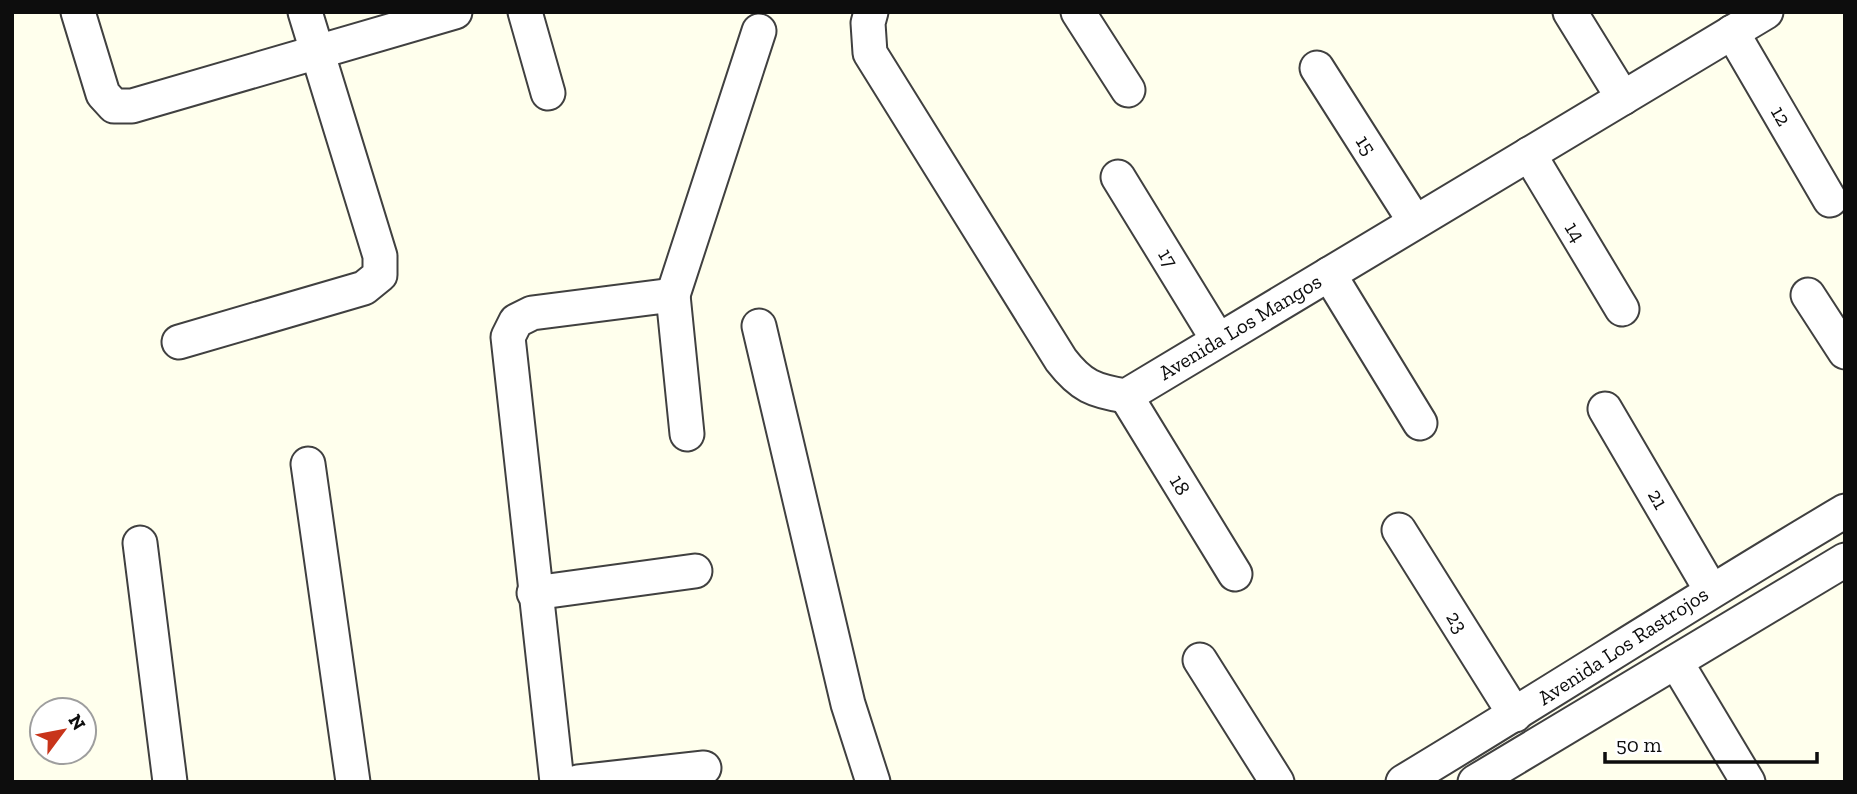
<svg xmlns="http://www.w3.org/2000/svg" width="1857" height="794" font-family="'Zilla Slab',serif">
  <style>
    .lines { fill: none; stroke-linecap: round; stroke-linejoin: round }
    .street-casing { stroke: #404040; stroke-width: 37 }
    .street { stroke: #fff; stroke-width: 33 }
    .labels { text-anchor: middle; stroke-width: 7; stroke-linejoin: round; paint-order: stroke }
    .street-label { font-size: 21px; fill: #0d0d0d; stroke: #fff }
  </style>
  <rect width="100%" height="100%" fill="#ffffed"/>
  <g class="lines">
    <defs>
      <g id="street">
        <polyline points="78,12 103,94 114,106 132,106 455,12"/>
        <polyline points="525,12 548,93"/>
        <path d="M871 12 868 23 870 53 1061 360C1081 386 1094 391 1126 396L1766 12"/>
        <polyline points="1078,12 1128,90"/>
        <polyline points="1570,12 1623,98"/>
        <polyline points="1732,32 1830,200"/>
        <polyline points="1317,68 1415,222"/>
        <polyline points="1529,154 1622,309"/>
        <polyline points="1118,177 1218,340"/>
        <polyline points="1329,274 1420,423"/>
        <polyline points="673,295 759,31"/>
        <polyline points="1808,295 1845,352"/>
        <polyline points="759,326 848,704 873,782"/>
        <polyline points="179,342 364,288 380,275 380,256 305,12"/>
        <polyline points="1126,396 1235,574"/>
        <polyline points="1605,409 1711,590"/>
        <polyline points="308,464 353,782"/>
        <polyline points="1399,530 1515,715"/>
        <polyline points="140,543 170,782"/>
        <polyline points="534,593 695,571"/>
        <polyline points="1200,660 1277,782"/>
        <polyline points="1676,662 1748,782"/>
        <polyline points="557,782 508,337 516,321 532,313 673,295 687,434"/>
        <polyline points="578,782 704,768"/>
        <path d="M1403 782C1551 693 1696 599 1845 511"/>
        <polyline points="1475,782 1845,560"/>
      </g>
    </defs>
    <use href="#street" class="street-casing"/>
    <use href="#street" class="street"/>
  </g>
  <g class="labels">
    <g class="street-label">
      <text transform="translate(1781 116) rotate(60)" y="7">12</text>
      <text transform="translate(1366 145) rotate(57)" y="7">15</text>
      <text transform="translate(1575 232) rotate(59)" y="7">14</text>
      <text transform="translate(1168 258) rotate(59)" y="7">17</text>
      <text transform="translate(1240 327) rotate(-31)" y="7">Avenida Los Mangos</text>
      <text transform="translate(1180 485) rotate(59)" y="7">18</text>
      <text transform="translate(1658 499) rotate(60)" y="7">21</text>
      <text transform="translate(1457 622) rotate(58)" y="7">23</text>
      <text transform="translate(1623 646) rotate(-33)" y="7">Avenida Los Rastrojos</text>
    </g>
  </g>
  <rect width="1857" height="794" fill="none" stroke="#0d0d0d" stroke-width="28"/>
  <g transform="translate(63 731) rotate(58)"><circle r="33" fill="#ffffff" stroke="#9e9e9e" stroke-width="2"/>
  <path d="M0-5L12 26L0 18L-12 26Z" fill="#c8341a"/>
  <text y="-10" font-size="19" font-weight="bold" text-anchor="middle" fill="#0d0d0d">N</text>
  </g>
  <path d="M1605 752v10h212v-10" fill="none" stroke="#0d0d0d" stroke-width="3.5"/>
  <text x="1616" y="752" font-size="21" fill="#0d0d0d" stroke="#ffffff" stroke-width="5" paint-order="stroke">50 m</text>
</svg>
